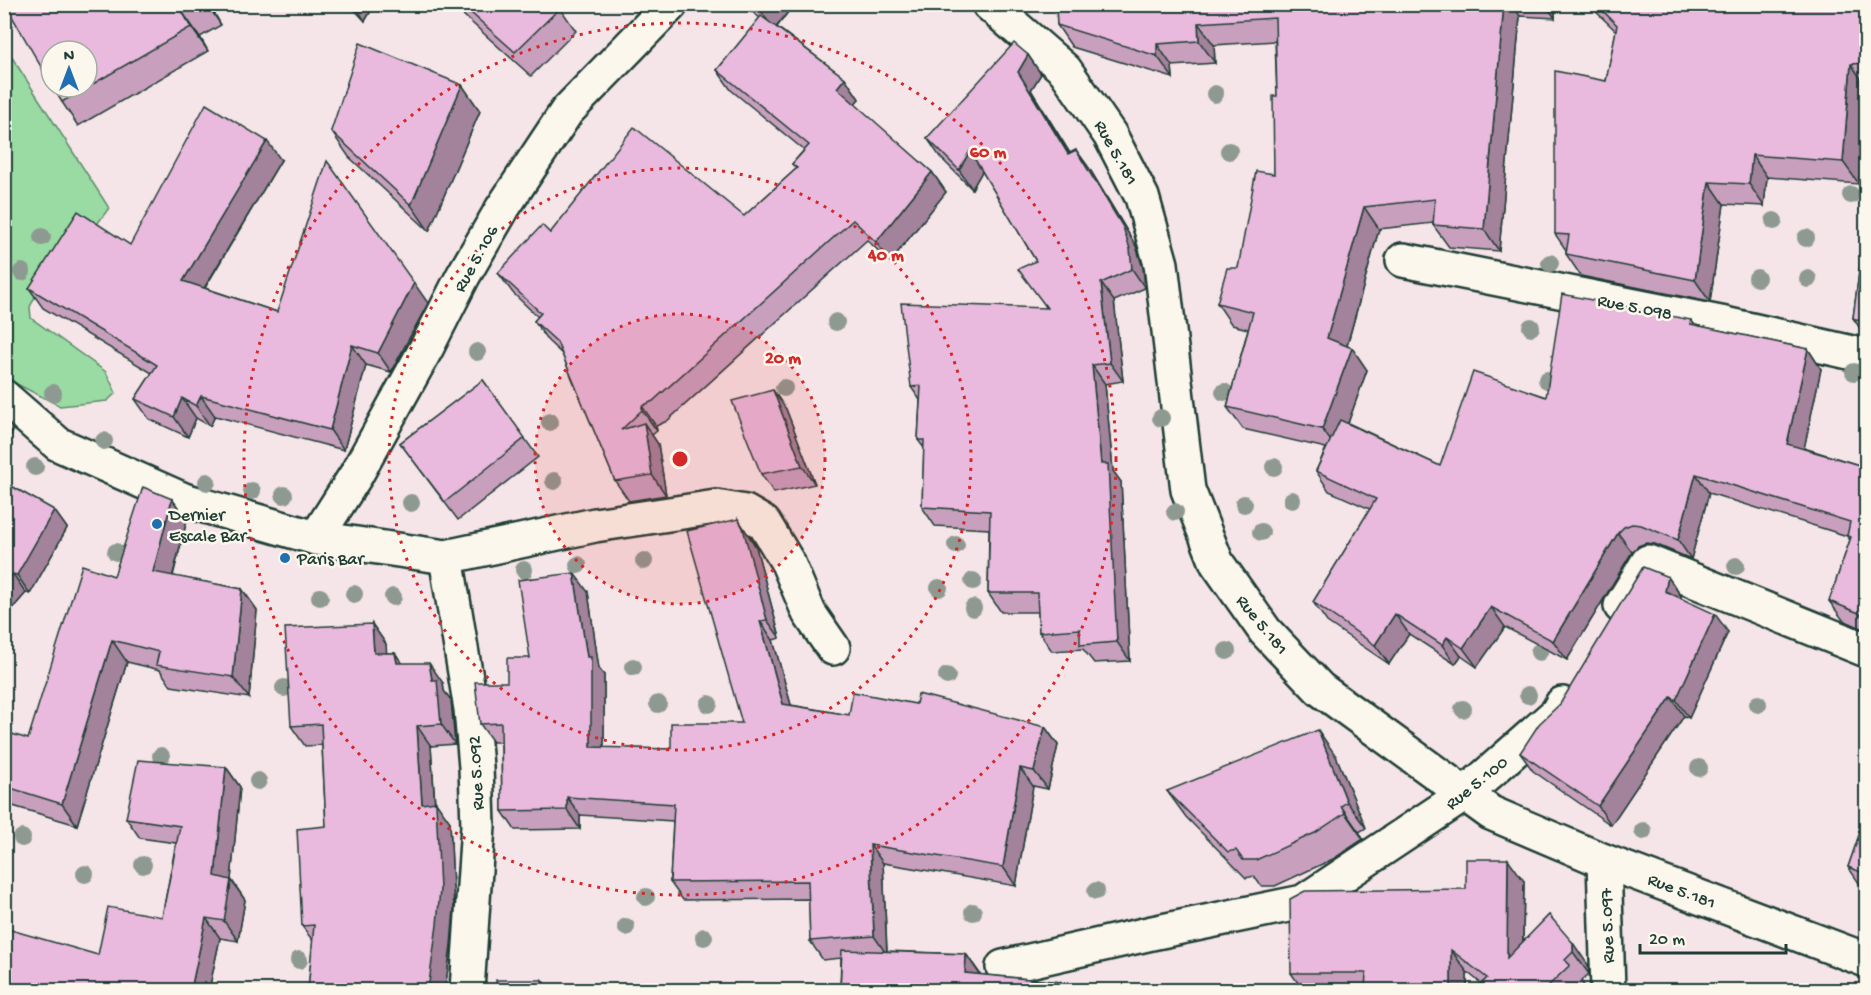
<svg xmlns="http://www.w3.org/2000/svg" width="1871" height="995" font-family="'Gochi Hand',sans-serif">
  <style>
    .green { fill: #9adba4; stroke: #5c8c6c; stroke-width: 1.5 }
    .lines { fill: none; stroke-linecap: round; stroke-linejoin: round }
    .minor-casing { stroke: #1f3d34; stroke-width: 38 }
    .minor { stroke: #fbf7ec; stroke-width: 33 }
    .tree { fill: #8e9a91 }
    .wall { fill: #c8a0be; stroke: #1f3d34; stroke-width: 1.5 }
    .shaded-wall { fill: #a3829b; stroke: #1f3d34; stroke-width: 1.5 }
    .building { fill: #e9badd; stroke: #1f3d34; stroke-width: 1.5 }
    .ring { fill: none; stroke: #d62828; stroke-width: 3; stroke-dasharray: 3 6 }
    .poi-dot { fill: #1f6fb2; stroke: #fbf7ec; stroke-width: 2 }
    .labels { text-anchor: middle; stroke-width: 5; stroke-linejoin: round; paint-order: stroke }
    .street-label { font-size: 18px; fill: #1f3d34; stroke: #fbf7ec }
    .poi-label { font-size: 18px; fill: #1f3d34; stroke: #fbf7ec; text-anchor: start }
    .centre { fill: #d62828; stroke: #fbf7ec; stroke-width: 3 }
    .ring-label { font-size: 18px; text-anchor: middle; font-weight: bold; fill: #d62828; stroke: #fbf7ec; stroke-width: 5; stroke-linejoin: round; paint-order: stroke }
  </style>
  <rect width="100%" height="100%" fill="#f6e5e8"/>
  <filter id="ink" filterUnits="userSpaceOnUse"><feTurbulence type="fractalNoise" baseFrequency=".0167" numOctaves="2"/><feDisplacementMap in="SourceGraphic" scale="12" xChannelSelector="R" yChannelSelector="G"/><feConvolveMatrix kernelMatrix="1 2 1 2 8 2 1 2 1" color-interpolation-filters="sRGB"/></filter>
  <g filter="url(#ink)">
    <polygon class="green" points="4,45 109,208 92,231 61,244 30,307 31,318 106,372 116,393 107,401 60,406 5,378"/>
    <g class="lines">
      <defs>
        <g id="minor">
          <polyline points="989,4 1065,70 1110,135 1142,197 1161,264 1188,490 1217,563 1265,631 1320,689 1491,813 1604,861 1866,960"/>
          <polyline points="1403,260 1725,324 1866,356"/>
          <polyline points="4,397 58,444 184,500 316,538 446,557 595,525 716,507 745,512 764,523 788,563 809,613 833,648"/>
          <polyline points="316,538 356,475 427,347 463,276 502,209 567,111 671,4"/>
          <polyline points="446,557 471,709 476,767 478,826 467,990"/>
          <polyline points="1621,606 1648,562 1866,650"/>
          <polyline points="1604,861 1608,990"/>
          <polyline points="1003,967 1152,933 1303,902 1465,794 1557,713 1562,704"/>
        </g>
      </defs>
      <use href="#minor" class="minor-casing"/>
      <use href="#minor" class="minor"/>
    </g>
    <g class="tree">
      <circle cx="1215" cy="94" r="9"/>
      <circle cx="1229" cy="151" r="9"/>
      <circle cx="1851" cy="195" r="9"/>
      <circle cx="1774" cy="221" r="9"/>
      <circle cx="42" cy="237" r="9"/>
      <circle cx="1806" cy="238" r="9"/>
      <circle cx="1550" cy="263" r="9"/>
      <circle cx="22" cy="272" r="9"/>
      <circle cx="1757" cy="278" r="9"/>
      <circle cx="1808" cy="279" r="9"/>
      <circle cx="836" cy="322" r="9"/>
      <circle cx="1531" cy="327" r="9"/>
      <circle cx="477" cy="352" r="9"/>
      <circle cx="1854" cy="372" r="9"/>
      <circle cx="1547" cy="380" r="9"/>
      <circle cx="784" cy="388" r="9"/>
      <circle cx="1224" cy="392" r="9"/>
      <circle cx="53" cy="393" r="9"/>
      <circle cx="1161" cy="418" r="9"/>
      <circle cx="550" cy="422" r="9"/>
      <circle cx="104" cy="441" r="9"/>
      <circle cx="35" cy="467" r="9"/>
      <circle cx="1274" cy="467" r="9"/>
      <circle cx="554" cy="481" r="9"/>
      <circle cx="207" cy="482" r="9"/>
      <circle cx="252" cy="491" r="9"/>
      <circle cx="284" cy="495" r="9"/>
      <circle cx="1292" cy="500" r="9"/>
      <circle cx="411" cy="503" r="9"/>
      <circle cx="1244" cy="504" r="9"/>
      <circle cx="1175" cy="512" r="9"/>
      <circle cx="1261" cy="532" r="9"/>
      <circle cx="956" cy="545" r="9"/>
      <circle cx="116" cy="552" r="9"/>
      <circle cx="644" cy="561" r="9"/>
      <circle cx="578" cy="565" r="9"/>
      <circle cx="1736" cy="566" r="9"/>
      <circle cx="524" cy="570" r="9"/>
      <circle cx="973" cy="581" r="9"/>
      <circle cx="939" cy="588" r="9"/>
      <circle cx="354" cy="594" r="9"/>
      <circle cx="320" cy="597" r="9"/>
      <circle cx="393" cy="597" r="9"/>
      <circle cx="973" cy="608" r="9"/>
      <circle cx="1227" cy="651" r="9"/>
      <circle cx="1539" cy="652" r="9"/>
      <circle cx="633" cy="667" r="9"/>
      <circle cx="947" cy="676" r="9"/>
      <circle cx="284" cy="688" r="9"/>
      <circle cx="1528" cy="695" r="9"/>
      <circle cx="658" cy="704" r="9"/>
      <circle cx="709" cy="704" r="9"/>
      <circle cx="1758" cy="704" r="9"/>
      <circle cx="1463" cy="709" r="9"/>
      <circle cx="161" cy="756" r="9"/>
      <circle cx="1699" cy="768" r="9"/>
      <circle cx="258" cy="781" r="9"/>
      <circle cx="1643" cy="831" r="9"/>
      <circle cx="22" cy="838" r="9"/>
      <circle cx="143" cy="865" r="9"/>
      <circle cx="85" cy="874" r="9"/>
      <circle cx="1096" cy="891" r="9"/>
      <circle cx="646" cy="897" r="9"/>
      <circle cx="973" cy="912" r="9"/>
      <circle cx="626" cy="927" r="9"/>
      <circle cx="704" cy="937" r="9"/>
      <circle cx="299" cy="960" r="9"/>
    </g>
    <g class="wall">
      <polygon points="5,4 209,4 221,25 200,37 208,51 78,126 62,102"/>
      <polygon points="349,4 375,4 365,21"/>
      <polygon points="451,4 556,4 560,8 576,31 531,76"/>
      <polygon points="742,4 794,4 777,27 845,78 859,99 854,104 932,172 946,192 890,262 867,240 667,421 656,426 657,431 652,435 658,444 666,495 629,501 615,481 562,354 548,341 534,321 538,317 513,293 498,273 550,233 744,216 796,169 792,164 804,150 731,90 717,70 760,18"/>
      <polygon points="1056,4 1555,4 1555,18 1520,16 1499,251 1449,247 1433,225 1433,223 1379,229 1347,346 1352,348 1367,370 1348,423 1440,466 1546,397 1691,320 1695,325 1808,349 1821,369 1804,448 1866,467 1866,630 1843,620 1829,601 1850,540 1847,536 1709,493 1691,559 1655,544 1646,543 1638,546 1632,552 1567,660 1505,627 1477,667 1461,656 1455,664 1409,634 1389,664 1327,622 1313,602 1370,509 1329,491 1316,471 1326,448 1243,429 1227,407 1248,329 1232,325 1217,303 1238,268 1274,174 1277,96 1275,41 1214,45 1215,63 1172,66 1173,78 1072,47 1057,25"/>
      <polygon points="1588,4 1866,4 1866,86 1859,184 1767,177 1764,206 1724,204 1710,302 1581,276 1566,254 1566,250 1555,234 1606,81 1616,31"/>
      <polygon points="1028,55 1041,74 1031,90 1070,153 1076,150 1089,168 1136,246 1143,268 1145,288 1114,301 1123,381 1105,384 1113,471 1121,482 1130,661 1094,663 1083,649 1052,651 1039,632 1038,612 1001,612 988,593 989,529 935,526 922,507 924,448 918,440 920,400 911,387 1046,308 1036,261 982,171 972,189 940,157 927,138"/>
      <polygon points="462,85 480,111 429,231 349,157 331,131"/>
      <polygon points="281,160 205,288 277,312 428,303 391,372 366,365 344,450 215,416 210,426 196,418 188,437 149,419 135,399 152,373 43,308 29,288 130,245"/>
      <polygon points="1866,220 1866,337 1853,318"/>
      <polygon points="483,380 538,457 458,520 400,443"/>
      <polygon points="786,409 815,484 774,493 761,474"/>
      <polygon points="4,482 54,510 67,528 30,594 26,593 4,618"/>
      <polygon points="172,499 187,520 173,576 242,589 257,610 249,698 171,686 160,670 127,662 77,825 13,806 4,793 4,761 28,739 114,576"/>
      <polygon points="738,519 756,547 780,638 773,640 791,705 849,715 1045,727 1058,745 1048,789 1033,786 1016,886 883,863 887,951 966,954 981,975 1061,982 1067,990 840,990 841,958 823,960 810,941 809,899 683,900 670,882 673,821 580,815 580,829 515,830 502,811 501,742 493,742 480,724 507,682 530,658 588,592 599,669 604,675 604,748 671,749 742,723"/>
      <polygon points="1668,577 1681,596 1681,598 1728,632 1689,718 1684,716 1611,825 1533,771 1520,753"/>
      <polygon points="372,624 386,644 386,653 395,653 402,663 443,683 444,691 451,700 455,744 431,746 435,803 450,822 454,909 451,945 445,990 308,990 313,941 302,926 326,826 322,745 305,746 291,726"/>
      <polygon points="1336,756 1366,828 1359,832 1363,839 1333,859 1275,886 1261,886 1254,876 1246,878 1186,817 1167,791"/>
      <polygon points="226,767 240,787 231,879 245,900 238,941 220,938 209,990 4,990 98,955 162,917 176,843 140,838 126,818"/>
      <polygon points="1866,815 1866,888 1861,886 1848,867"/>
      <polygon points="1524,881 1523,942 1549,915 1588,965 1589,974 1581,981 1585,987 1582,990 1475,990 1482,984 1467,972 1467,990 1303,990 1291,973 1466,889"/>
    </g>
    <g class="shaded-wall">
      <polygon points="207,4 209,4 221,25"/>
      <polygon points="354,4 375,4 365,21"/>
      <polygon points="760,4 794,4 774,30 758,7"/>
      <polygon points="1504,4 1512,4 1520,16 1499,251 1484,229"/>
      <polygon points="1545,4 1555,4 1555,18"/>
      <polygon points="183,13 200,37 208,51 191,27"/>
      <polygon points="1198,23 1214,45 1215,63 1199,41"/>
      <polygon points="1157,44 1172,66 1173,78 1157,56"/>
      <polygon points="1028,55 1041,74 1031,90 1081,172 1068,154 1018,72"/>
      <polygon points="1851,64 1866,86 1859,184 1843,162"/>
      <polygon points="845,78 859,99 851,108 837,88"/>
      <polygon points="462,85 480,111 429,231 411,205"/>
      <polygon points="267,141 281,160 197,300 183,281"/>
      <polygon points="1076,150 1089,168 1136,246 1143,268 1145,288 1132,269"/>
      <polygon points="970,151 983,170 972,189 959,170"/>
      <polygon points="1752,155 1767,177 1764,206 1749,184"/>
      <polygon points="932,172 946,192 890,262 876,242"/>
      <polygon points="1709,182 1724,204 1710,302 1695,280"/>
      <polygon points="1364,207 1379,229 1343,360 1327,338"/>
      <polygon points="414,283 428,303 391,372 378,353"/>
      <polygon points="1101,283 1114,301 1123,381 1110,363"/>
      <polygon points="352,345 366,365 344,450 330,430"/>
      <polygon points="1352,348 1367,370 1338,451 1322,429"/>
      <polygon points="1808,349 1821,369 1801,463 1787,444"/>
      <polygon points="1092,365 1105,384 1113,471 1121,482 1130,661 1117,642"/>
      <polygon points="773,390 786,409 815,484 802,466"/>
      <polygon points="201,396 215,416 210,426 196,406"/>
      <polygon points="182,398 196,418 188,437 174,417"/>
      <polygon points="642,406 656,426 657,431 642,410"/>
      <polygon points="4,417 14,430 4,446"/>
      <polygon points="644,423 658,444 666,495 652,475"/>
      <polygon points="1696,474 1709,493 1691,559 1678,540"/>
      <polygon points="172,499 187,520 168,593 153,572"/>
      <polygon points="54,510 67,528 30,594 17,575"/>
      <polygon points="738,519 756,547 780,638 767,620"/>
      <polygon points="1618,533 1632,552 1567,660 1553,641"/>
      <polygon points="574,573 588,592 599,669 604,675 604,766 591,747 587,657"/>
      <polygon points="13,574 26,593 4,618 4,584"/>
      <polygon points="1668,577 1681,596 1678,609 1665,591"/>
      <polygon points="242,589 257,610 249,698 233,677"/>
      <polygon points="1491,607 1505,627 1477,667 1463,648"/>
      <polygon points="1395,614 1409,634 1389,664 1375,645"/>
      <polygon points="1715,614 1728,632 1689,718 1676,700"/>
      <polygon points="760,621 773,640 796,723 783,704"/>
      <polygon points="372,624 386,644 388,673 374,653"/>
      <polygon points="1447,637 1461,656 1455,664 1442,645"/>
      <polygon points="112,640 127,662 77,825 62,804"/>
      <polygon points="395,653 409,673 397,663"/>
      <polygon points="429,663 443,683 444,691 451,700 455,744 441,724 432,680"/>
      <polygon points="1671,697 1684,716 1611,825 1598,806"/>
      <polygon points="417,726 431,746 436,824 422,804"/>
      <polygon points="1045,727 1058,745 1048,789 1034,771"/>
      <polygon points="1318,730 1336,756 1366,828 1347,802"/>
      <polygon points="226,767 240,787 230,890 231,880 245,900 238,941 224,921 215,876"/>
      <polygon points="1020,768 1033,786 1016,886 1003,867"/>
      <polygon points="567,797 580,815 580,829 567,810"/>
      <polygon points="436,802 450,822 454,909 451,945 445,990 428,990"/>
      <polygon points="1341,806 1359,832 1363,839 1345,813"/>
      <polygon points="870,845 883,863 887,955 874,936"/>
      <polygon points="1508,859 1524,881 1522,980 1507,958"/>
      <polygon points="206,918 220,938 209,990 191,990"/>
      <polygon points="1573,943 1588,965 1589,974 1573,952"/>
      <polygon points="1451,950 1467,972 1467,990 1451,990"/>
      <polygon points="966,954 981,976 965,973"/>
      <polygon points="542,980 550,990 543,990"/>
      <polygon points="1061,982 1067,990 1060,990"/>
    </g>
    <g class="building">
      <polygon points="5,4 198,4 183,13 191,27 62,102 53,87 87,87 87,51 51,51 51,84"/>
      <polygon points="461,4 556,4 560,8 515,52"/>
      <polygon points="1056,4 1504,4 1484,229 1433,225 1435,199 1364,207 1327,338 1352,348 1322,429 1227,407 1253,312 1217,303 1227,268 1238,268 1256,171 1274,174 1273,96 1277,96 1275,18 1198,23 1199,41 1157,44 1157,56 1057,25"/>
      <polygon points="1596,4 1866,4 1866,63 1851,64 1843,162 1752,155 1749,184 1709,182 1695,280 1566,254 1569,235 1555,234 1555,71 1606,81 1617,25"/>
      <polygon points="761,16 845,78 837,88 932,172 876,242 853,220 653,401 642,406 642,410 621,430 644,423 652,475 615,481 557,342 534,321 541,313 498,273 542,225 550,233 634,127 744,216 797,168 792,164 809,145 717,70"/>
      <polygon points="360,43 462,85 411,205 331,131"/>
      <polygon points="1014,43 1028,55 1018,72 1068,154 1076,150 1123,227 1130,249 1132,269 1101,283 1110,363 1092,365 1101,464 1108,464 1117,642 1080,645 1080,629 1039,632 1037,593 988,593 990,511 922,507 924,440 918,440 921,386 911,387 901,303 1047,308 1018,269 1036,261 970,151 959,170 927,138"/>
      <polygon points="206,104 267,141 183,281 277,312 327,161 414,283 378,353 352,345 330,430 201,396 196,406 182,398 174,417 135,399 157,365 29,288 78,211 130,245"/>
      <polygon points="1866,220 1866,325 1865,323 1853,318"/>
      <polygon points="1562,294 1691,320 1690,324 1808,349 1787,444 1866,467 1866,619 1859,613 1829,601 1851,537 1847,536 1850,522 1696,474 1678,540 1641,525 1632,524 1624,527 1618,533 1553,641 1491,607 1463,648 1447,637 1442,645 1395,614 1375,645 1313,602 1376,499 1316,471 1340,420 1440,466 1473,372 1546,397"/>
      <polygon points="483,380 525,438 445,502 400,443"/>
      <polygon points="773,390 802,466 761,474 732,401"/>
      <polygon points="4,482 54,510 17,575 13,574 4,584"/>
      <polygon points="143,487 172,499 153,572 242,589 233,677 156,665 159,652 112,640 62,804 4,786 4,761 12,734 28,739 82,565 114,576"/>
      <polygon points="738,519 743,528 767,620 760,621 783,704 849,715 853,692 916,704 918,694 1045,727 1034,771 1020,768 1003,867 870,845 874,936 810,941 808,881 670,882 674,804 567,797 567,810 502,811 501,723 480,724 475,682 507,682 507,658 530,658 518,580 574,573 587,657 591,657 591,747 671,749 671,723 742,723 687,531"/>
      <polygon points="1643,567 1668,577 1665,591 1715,614 1676,700 1671,697 1598,806 1520,753 1539,724 1560,704"/>
      <polygon points="372,624 374,653 395,653 397,663 429,663 432,680 437,680 441,724 417,726 422,804 436,802 440,889 437,925 428,990 308,990 314,925 302,926 297,829 326,826 321,724 291,726 285,628"/>
      <polygon points="1318,730 1347,802 1341,806 1345,813 1315,833 1256,860 1243,860 1236,850 1228,852 1167,791"/>
      <polygon points="138,760 226,767 215,876 231,880 224,921 206,918 191,990 4,990 4,928 98,955 108,907 162,917 180,826 126,818"/>
      <polygon points="1866,815 1866,874 1848,867"/>
      <polygon points="1466,859 1508,859 1507,958 1549,915 1573,943 1573,952 1565,960 1570,965 1544,990 1475,990 1487,978 1451,950 1451,990 1365,990 1366,973 1291,973 1290,899 1305,891 1466,889"/>
      <polygon points="842,950 966,954 965,973 1061,982 1060,990 840,990"/>
      <polygon points="496,980 542,980 543,990 496,990"/>
    </g>
  </g>
  <circle cx="680" cy="459" r="145" fill="#d62828" fill-opacity=".12"/>
  <g class="ring">
    <circle cx="680" cy="459" r="145"/>
    <circle cx="680" cy="459" r="291"/>
    <circle cx="680" cy="459" r="436"/>
  </g>
  <g class="poi-dot">
    <circle cx="157" cy="524" r="6"/>
    <circle cx="285" cy="558" r="6"/>
  </g>
  <g class="labels">
    <g class="street-label">
      <text transform="translate(1117 152) rotate(61)" y="6">Rue 5.181</text>
      <text transform="translate(475 258) rotate(-61)" y="6">Rue 5.106</text>
      <text transform="translate(1635 306) rotate(11)" y="6">Rue 5.098</text>
      <text transform="translate(1263 624) rotate(51)" y="6">Rue 5.181</text>
      <text transform="translate(475 773) rotate(-93)" y="6">Rue 5.092</text>
      <text transform="translate(1476 782) rotate(-39)" y="6">Rue 5.100</text>
      <text transform="translate(1682 890) rotate(21)" y="6">Rue 5.181</text>
      <text transform="translate(1606 926) rotate(-92)" y="6">Rue 5.097</text>
    </g>
    <g class="poi-label">
      <text x="169" y="520">Dernier<tspan x="169" dy="21">Escale Bar</tspan></text>
      <text x="297" y="564">Paris Bar</text>
    </g>
  </g>
  <circle cx="680" cy="459" r="9" class="centre"/>
  <g class="ring-label">
    <text x="988" y="157">60 m</text>
    <text x="886" y="260">40 m</text>
    <text x="783" y="363">20 m</text>
  </g>
  <rect width="1871" height="995" fill="none" stroke="#fbf7ec" stroke-width="24"/>
  <rect x="12" y="12" width="1847" height="971" fill="none" stroke="#1f3d34" stroke-width="2" filter="url(#ink)"/>
  <g transform="translate(69 69)"><circle r="28" fill="#fbf7ec" stroke="#a3ada2" stroke-width="1.5"/>
  <path d="M0-4.5L10 22L0 15L-10 22Z" fill="#1f6fb2"/>
  <text y="-9" font-size="16" font-weight="bold" text-anchor="middle" fill="#1f3d34">N</text>
  </g>
  <path d="M1640 944v9h146v-9" fill="none" stroke="#1f3d34" stroke-width="3"/>
  <text x="1649" y="944" font-size="18" fill="#1f3d34" stroke="#fbf7ec" stroke-width="4.5" paint-order="stroke">20 m</text>
</svg>
